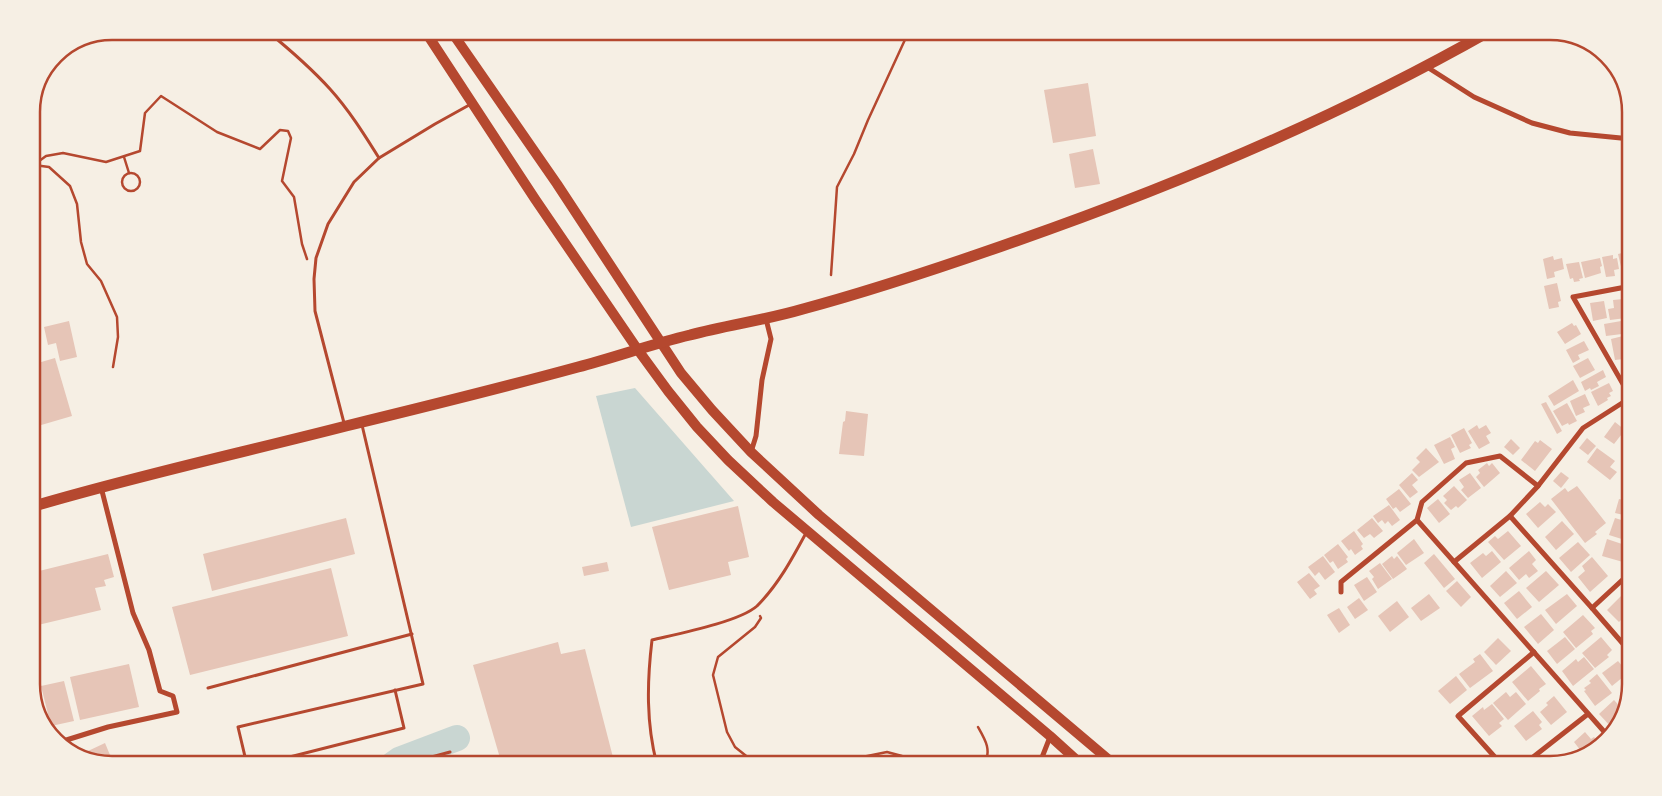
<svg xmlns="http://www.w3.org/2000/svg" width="1662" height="796" font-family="'PT Sans Narrow',sans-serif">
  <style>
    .water { fill: #c9d6d2 }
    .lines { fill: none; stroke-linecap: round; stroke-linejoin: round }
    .river { stroke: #c9d6d2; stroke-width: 26 }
    .building { fill: #e6c5b7 }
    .path { stroke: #b5482f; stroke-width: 2.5 }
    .service { stroke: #b5482f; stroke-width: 3 }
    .minor { stroke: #b5482f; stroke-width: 5 }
    .primary { stroke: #b5482f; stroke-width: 10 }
    .trunk { stroke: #b5482f; stroke-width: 11 }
    .rim { fill: none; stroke: #b5482f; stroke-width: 2.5 }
  </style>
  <rect width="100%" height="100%" fill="#f6efe4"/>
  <polygon class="water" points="635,388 734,501 631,527 596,396"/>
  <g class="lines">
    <polyline class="river" points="392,765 399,760 457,738"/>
  </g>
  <g class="building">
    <polygon points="1088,83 1096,136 1053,143 1044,90"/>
    <polygon points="1093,149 1100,184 1075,188 1069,154"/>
    <polygon points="1631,251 1631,273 1623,275 1618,254"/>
    <polygon points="1613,255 1613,259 1617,258 1619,269 1614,270 1615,276 1606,277 1602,257"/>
    <polygon points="1553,256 1554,260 1562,258 1564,269 1554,272 1555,277 1547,279 1543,259"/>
    <polygon points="1600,258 1602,266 1600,267 1601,273 1585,278 1581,262"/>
    <polygon points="1579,262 1583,278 1579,279 1580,281 1574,282 1573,278 1570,279 1566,264"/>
    <polygon points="1557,283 1561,301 1558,302 1559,307 1549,309 1544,286"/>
    <polygon points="1623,299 1626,318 1610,320 1608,309 1614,308 1613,300"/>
    <polygon points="1604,301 1607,318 1593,321 1590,303"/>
    <polygon points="1627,320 1630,333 1606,336 1604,324"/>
    <polygon points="69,321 77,357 60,361 56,343 48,345 44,327"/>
    <polygon points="1572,323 1574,326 1576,325 1581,334 1565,344 1557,332"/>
    <polygon points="1623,336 1627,354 1623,354 1624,359 1615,360 1611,339"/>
    <polygon points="1584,341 1589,350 1578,355 1580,359 1573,363 1566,350"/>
    <polygon points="55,358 72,416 31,428 31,365"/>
    <polygon points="1588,358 1595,370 1580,378 1573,366"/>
    <polygon points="1603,370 1606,377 1597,382 1599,386 1591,390 1590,388 1585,391 1581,382"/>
    <polygon points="1573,380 1579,391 1554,406 1548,396"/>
    <polygon points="1609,383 1613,391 1609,393 1611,396 1607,398 1608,400 1598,406 1591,392"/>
    <polygon points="1585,394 1590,405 1583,408 1585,412 1576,416 1570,401"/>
    <polygon points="1546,402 1562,431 1557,434 1541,404"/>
    <polygon points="1567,403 1577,421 1569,425 1568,423 1562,426 1553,411"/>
    <polygon points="846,411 868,414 864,456 839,454 843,422 845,421"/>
    <polygon points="1631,411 1631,430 1621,421"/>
    <polygon points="1615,422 1625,430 1614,444 1604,437"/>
    <polygon points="1477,425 1479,429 1486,425 1491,433 1486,436 1490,443 1479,449 1468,431"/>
    <polygon points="1464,428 1472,443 1469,445 1471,448 1460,453 1451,435"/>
    <polygon points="1450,437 1455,447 1451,449 1455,459 1444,464 1434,445"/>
    <polygon points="1587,438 1596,446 1588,455 1579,448"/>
    <polygon points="1511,439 1520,448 1513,455 1504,447"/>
    <polygon points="1540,440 1552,449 1535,471 1521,460 1535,441 1538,443"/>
    <polygon points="1426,448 1439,462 1419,477 1412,470 1420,462 1416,458"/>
    <polygon points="1597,448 1615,461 1610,467 1617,472 1610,480 1587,462"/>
    <polygon points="1487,463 1489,466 1492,463 1500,473 1484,487 1476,477 1480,473 1478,470"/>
    <polygon points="1561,472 1569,478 1561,488 1553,481"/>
    <polygon points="1626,472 1631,473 1631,490 1628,489 1627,491 1621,489"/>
    <polygon points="1412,473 1418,480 1412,485 1418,492 1410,498 1399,485"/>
    <polygon points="1470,473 1481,488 1468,498 1461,490 1464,487 1459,480"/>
    <polygon points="1454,486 1467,500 1458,508 1456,506 1451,510 1444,503 1447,500 1443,496"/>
    <polygon points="1577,486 1606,523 1595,532 1597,534 1585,543 1551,499 1565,488 1568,492"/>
    <polygon points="1399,489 1411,504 1400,512 1396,507 1393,509 1386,499"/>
    <polygon points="1438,499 1450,514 1439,523 1427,508"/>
    <polygon points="1619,499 1631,502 1631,519 1627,518 1628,516 1615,513"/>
    <polygon points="1540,502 1545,507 1548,504 1556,512 1538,528 1526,514"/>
    <polygon points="1389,505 1400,520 1392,526 1388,521 1385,524 1382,520 1378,523 1373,516"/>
    <polygon points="738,506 749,557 728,562 731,575 669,590 652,527"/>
    <polygon points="346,518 355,554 212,591 203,554"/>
    <polygon points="1372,518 1383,531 1374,538 1370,534 1364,538 1357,530"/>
    <polygon points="1615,518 1631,523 1631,531 1628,541 1609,535"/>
    <polygon points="1562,521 1574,534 1556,550 1545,537"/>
    <polygon points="1354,531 1363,544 1361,546 1363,549 1355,555 1351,549 1349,551 1341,541"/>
    <polygon points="1508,531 1521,546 1504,560 1488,542 1495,536 1498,539"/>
    <polygon points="1414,539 1424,553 1406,565 1397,553"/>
    <polygon points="1607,539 1628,546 1623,562 1602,556"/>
    <polygon points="1578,542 1590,555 1571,572 1559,558"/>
    <polygon points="1338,544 1348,557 1346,559 1348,562 1338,569 1333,561 1330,563 1324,555"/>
    <polygon points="1492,551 1501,562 1482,578 1470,563 1483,553 1486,556"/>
    <polygon points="1529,551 1536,560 1532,564 1538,571 1529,578 1526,574 1519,580 1509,568"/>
    <polygon points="108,554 114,577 104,580 106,586 95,588 101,610 38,625 34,607 31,607 31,573"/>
    <polygon points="1434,554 1455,579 1444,588 1424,563"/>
    <polygon points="1323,556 1335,572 1325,580 1319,572 1315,576 1308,567"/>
    <polygon points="1392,556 1394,559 1397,556 1407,569 1393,579 1382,564"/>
    <polygon points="1592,557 1608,576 1590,592 1578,577 1585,571 1582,566"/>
    <polygon points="607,562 609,571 584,576 582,567"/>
    <polygon points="1380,563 1392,579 1378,589 1372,579 1374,577 1369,571"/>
    <polygon points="331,568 348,636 190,675 172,607"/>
    <polygon points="1506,571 1517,583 1500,597 1490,586"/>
    <polygon points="1546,571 1559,585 1539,602 1526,588"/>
    <polygon points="1309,573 1320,586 1314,590 1317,594 1310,599 1297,582"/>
    <polygon points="1367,577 1377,592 1364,601 1354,585"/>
    <polygon points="1457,581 1471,597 1461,607 1446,591"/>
    <polygon points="1519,591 1532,607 1517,619 1504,603"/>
    <polygon points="1429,594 1440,608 1421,621 1411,608"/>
    <polygon points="1567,594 1577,606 1556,624 1545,610"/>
    <polygon points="1622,595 1631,604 1630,625 1623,618 1619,622 1607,610"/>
    <polygon points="1359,598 1368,610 1355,619 1347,607"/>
    <polygon points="1397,601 1409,617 1390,632 1378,616"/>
    <polygon points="1339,608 1350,625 1339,633 1327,615"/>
    <polygon points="1541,614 1554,630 1538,644 1524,627"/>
    <polygon points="1583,615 1595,628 1591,631 1593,634 1576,648 1563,632"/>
    <polygon points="1565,637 1575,649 1557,664 1547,651"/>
    <polygon points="1601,637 1612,650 1607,655 1609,657 1595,668 1582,653"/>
    <polygon points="1498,638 1511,651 1496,665 1484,652"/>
    <polygon points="558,642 561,654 585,649 615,765 502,765 473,665"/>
    <polygon points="1480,654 1493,671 1470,688 1459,674 1475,662 1473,659"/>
    <polygon points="1584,657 1594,669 1573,686 1562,671 1576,659 1578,662"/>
    <polygon points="1618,661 1628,673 1612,686 1602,673"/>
    <polygon points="129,664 139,707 80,720 70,677"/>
    <polygon points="1531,666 1546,684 1539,689 1540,691 1528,701 1512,682"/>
    <polygon points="1597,674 1612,693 1595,706 1584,691 1586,690 1584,688 1591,683 1589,681"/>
    <polygon points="1456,676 1467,690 1450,704 1438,691"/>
    <polygon points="64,681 74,721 51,726 41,686"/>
    <polygon points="1631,684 1627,701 1620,693"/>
    <polygon points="1506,692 1510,697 1516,692 1526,704 1508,720 1493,703"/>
    <polygon points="1554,696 1567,712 1551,725 1540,712 1548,705 1546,703"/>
    <polygon points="1614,700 1624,711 1623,720 1613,729 1599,714"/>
    <polygon points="1492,704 1504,719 1499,723 1502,726 1489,736 1472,716 1483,707 1484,710"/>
    <polygon points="1533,711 1542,722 1539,725 1542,729 1526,741 1514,726"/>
    <polygon points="1585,732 1591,739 1594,737 1601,745 1595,751 1584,755 1574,742"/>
    <polygon points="105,743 110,755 97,761 93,760 88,751"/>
    <polygon points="1576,750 1581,756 1566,760 1563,757 1570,752 1572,754"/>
  </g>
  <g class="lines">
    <g class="path">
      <polyline points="124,157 129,173"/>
      <polyline points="31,163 34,165 49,167 70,186 77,204 81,242 87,264 101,281 117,317 118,337 113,367"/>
      <polyline points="31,167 46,156 63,153 106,162 140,151 145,113 161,96 217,132 260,149 280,130 288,131 291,138 282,181 294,197 302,244 307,259"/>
      <circle cx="131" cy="182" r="9"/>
      <polyline points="831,275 837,187 854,154 868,120 909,31"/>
      <polyline points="760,616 761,618 755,627 718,657 713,675 727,732 735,747 750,759 801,765"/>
      <path d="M978 727C986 741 991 749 985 765"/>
      <polyline points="823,765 887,752 902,756 916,765"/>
    </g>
    <g class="service">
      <path d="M267 31C289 49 311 68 330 89 349 110 364 134 379 158L435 124 471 104"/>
      <polyline points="344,423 315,311 314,279 316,258 328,224 354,182 379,158"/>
      <polyline points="208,688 412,634"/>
      <polyline points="247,765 238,727 423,684 362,425"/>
      <polyline points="258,765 404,728 395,690"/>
      <polyline points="408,765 413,762 450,752"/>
      <path d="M657 765C646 723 647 682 652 640 677 634 739 622 757 606 778 585 792 559 806 533"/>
    </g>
    <g class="minor">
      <polyline points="1427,67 1474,97 1532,123 1570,133 1631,139"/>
      <polyline points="1631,286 1573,297 1631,398"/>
      <polyline points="751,452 756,436 762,380 771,339 766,319"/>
      <polyline points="1510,516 1538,486 1583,428 1630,398"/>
      <polyline points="1417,520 1608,736"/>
      <polyline points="1454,562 1510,516 1592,608 1631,572"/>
      <polyline points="1341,592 1341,582 1417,520 1422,502 1466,463 1500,456 1538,486"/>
      <polyline points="1592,608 1631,653"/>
      <polyline points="60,742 108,727 177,712 173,696 160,691 149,650 133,613 101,487"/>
      <polyline points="1039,765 1050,737"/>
      <polyline points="1502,765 1458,716 1534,652"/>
      <polyline points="1523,765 1588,714"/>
    </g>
    <g class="primary">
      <polyline points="425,31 535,199 638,350 668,391 697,427 728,460 773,502 1050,736 1082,765"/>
      <polyline points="451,31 557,184 681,373 712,410 751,452 819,515 1115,765"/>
    </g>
    <path class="trunk" d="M31 507C135 476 241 453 346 426 424 407 501 388 578 367 616 357 652 344 690 335 727 325 766 320 803 309 870 291 936 269 1002 246 1170 188 1335 119 1490 31"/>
  </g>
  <path d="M0 0H1662V796H0ZM112 40H1550A72 72 0 0 1 1622 112V684A72 72 0 0 1 1550 756H112A72 72 0 0 1 40 684V112A72 72 0 0 1 112 40Z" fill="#f6efe4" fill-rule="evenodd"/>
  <path class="rim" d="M112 40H1550A72 72 0 0 1 1622 112V684A72 72 0 0 1 1550 756H112A72 72 0 0 1 40 684V112A72 72 0 0 1 112 40Z"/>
</svg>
